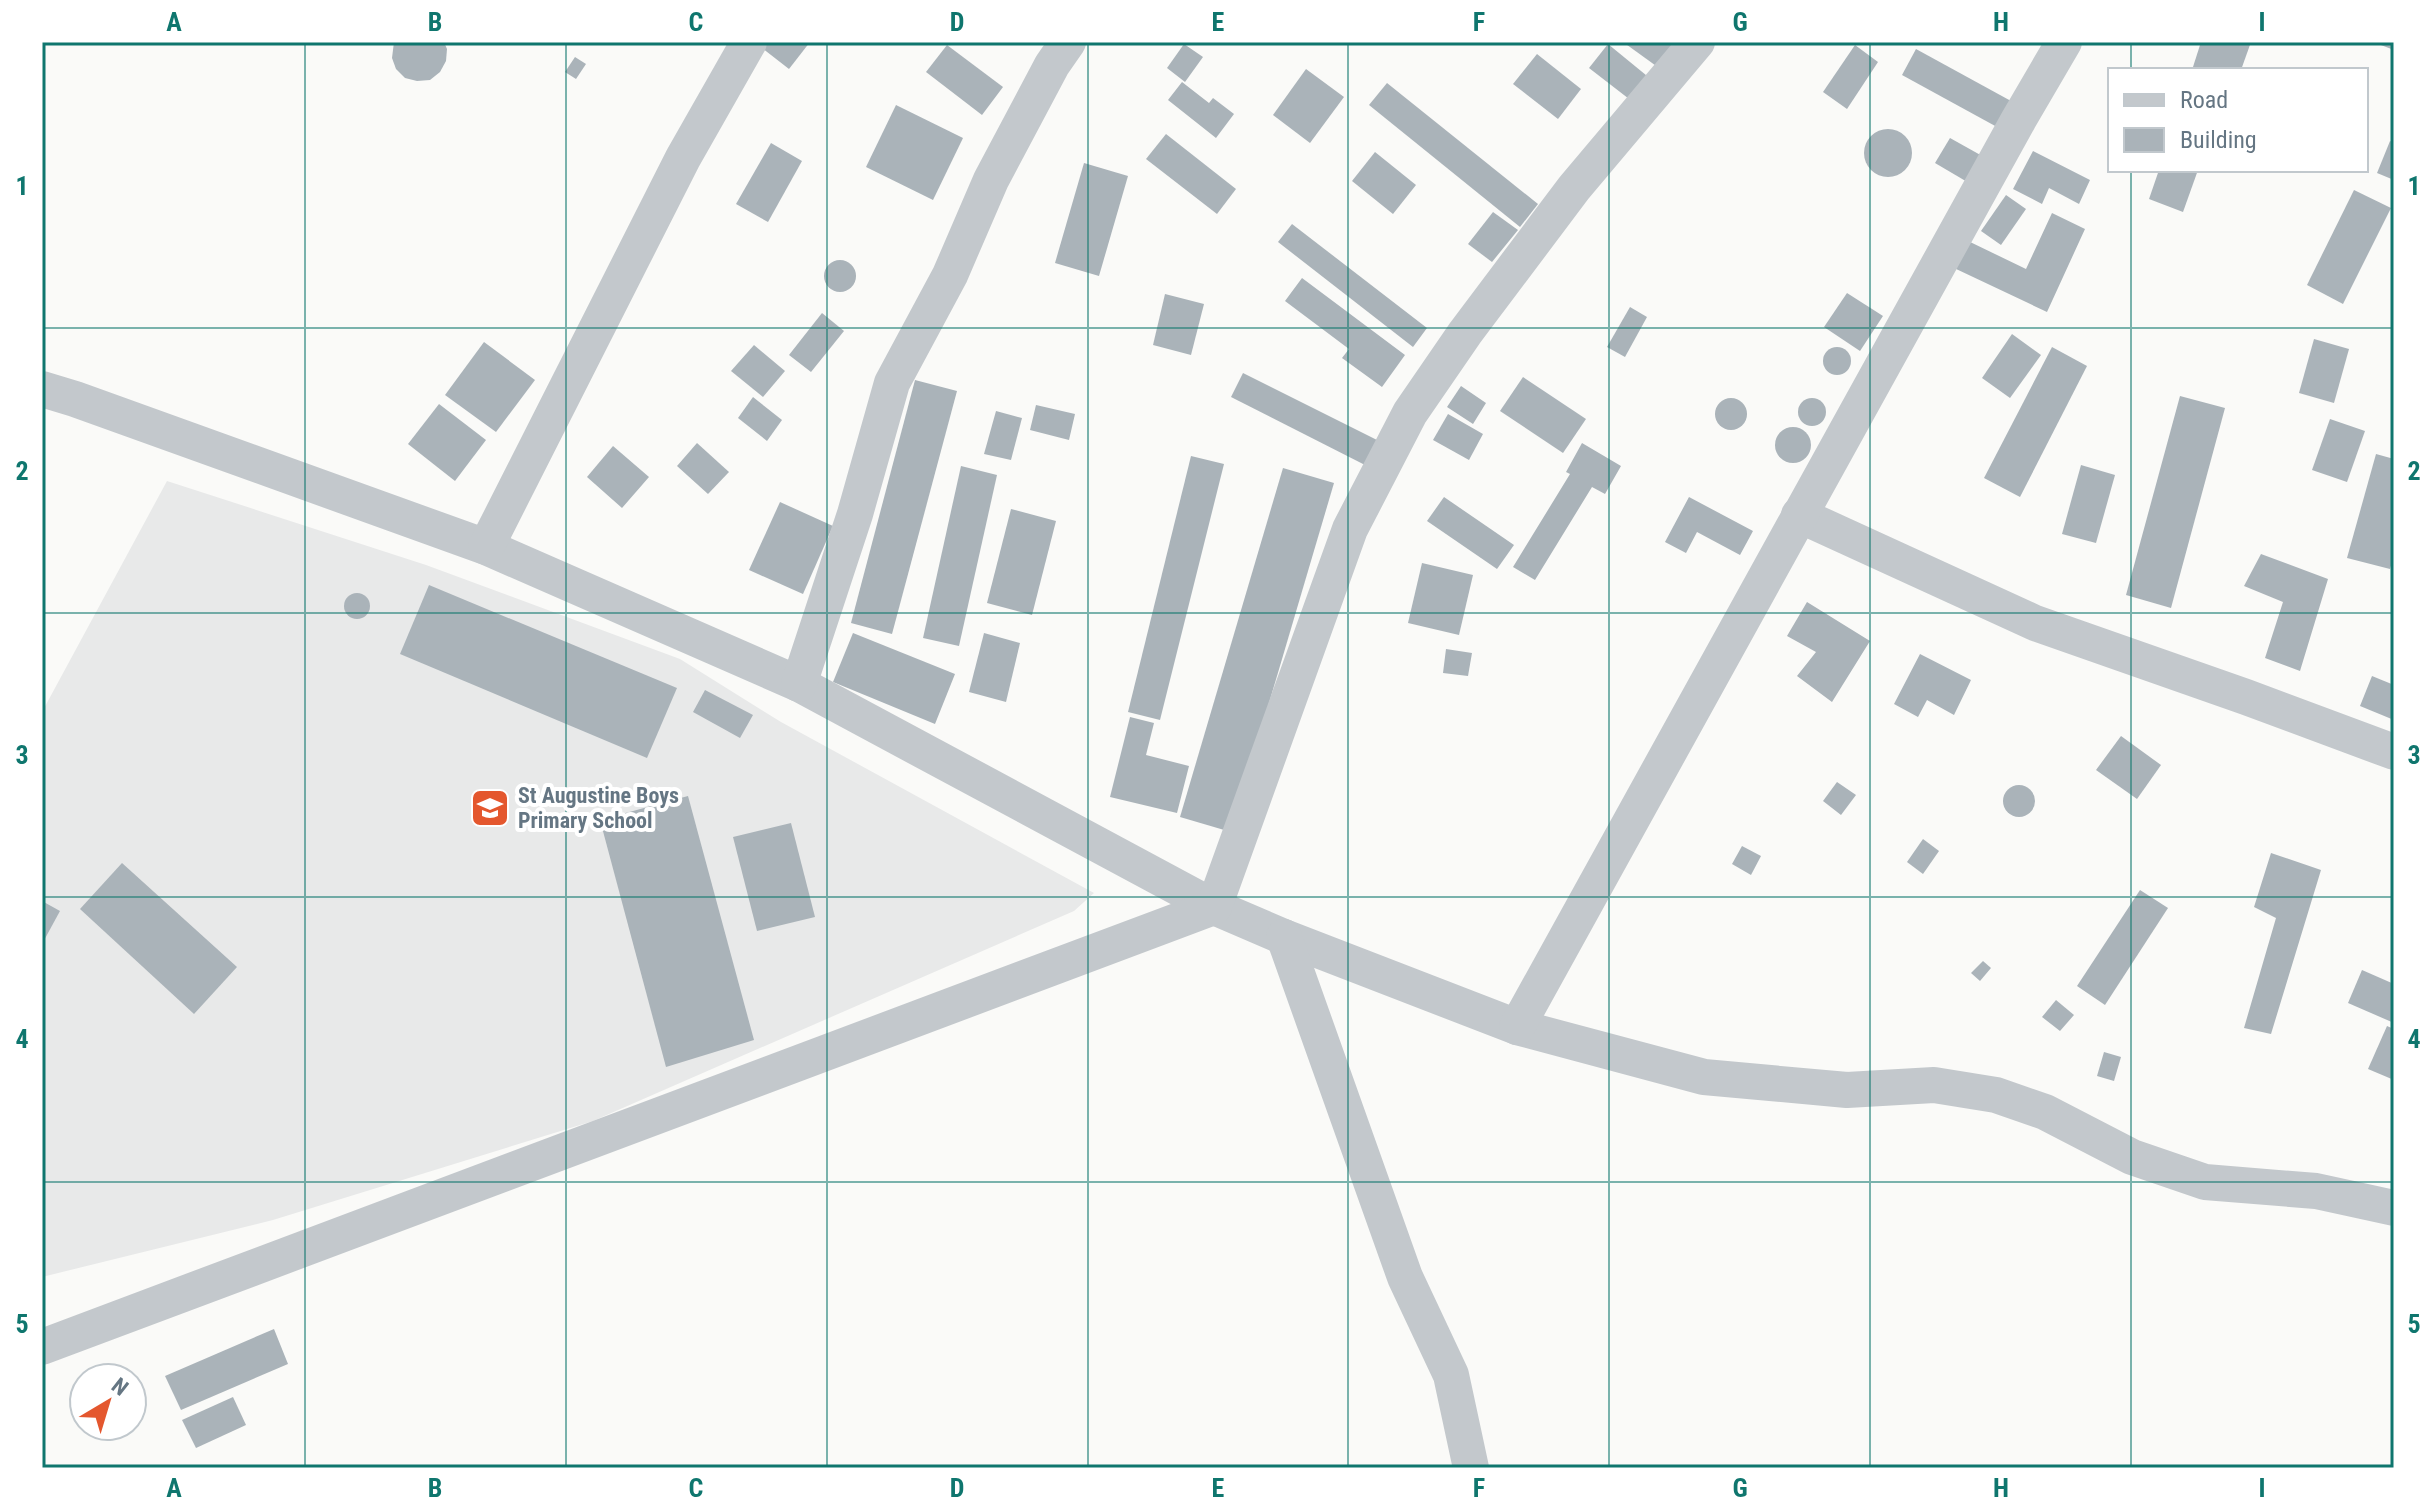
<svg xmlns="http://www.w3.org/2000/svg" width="2436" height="1510" font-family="'Roboto Condensed',sans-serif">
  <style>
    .built { fill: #e8e9e9 }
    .building { fill: #aab3b9 }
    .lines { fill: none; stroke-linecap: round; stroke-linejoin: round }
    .street { stroke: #c3c8cc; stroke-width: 36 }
    .grid { fill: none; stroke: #0f766e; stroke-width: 2; stroke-opacity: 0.55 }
    .labels { text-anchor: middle; stroke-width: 8; stroke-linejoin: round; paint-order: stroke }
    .poi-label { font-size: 22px; font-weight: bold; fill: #657683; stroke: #fff; text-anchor: start }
    .neatline { fill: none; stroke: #0f766e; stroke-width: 3 }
    .grid-label { font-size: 26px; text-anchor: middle; font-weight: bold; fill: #0f766e }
  </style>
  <rect width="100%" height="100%" fill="#fafaf8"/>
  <polygon class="built" points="167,481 426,565 680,659 781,722 1094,893 1074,911 593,1121 273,1220 42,1277 42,712"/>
  <g class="building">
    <polygon points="394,42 444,42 447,49 446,61 440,72 430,80 417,81 405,78 396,69 392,58"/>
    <polygon points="767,42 810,42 789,69 762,48"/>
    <polygon points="1623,42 1678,42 1659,68"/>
    <polygon points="2201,42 2251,42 2241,70 2192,70"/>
    <polygon points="2373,42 2394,42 2394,50"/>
    <polygon points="1184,44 1203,57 1185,82 1167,68"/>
    <polygon points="1608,44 1652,80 1633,102 1589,68"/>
    <polygon points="947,45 1003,87 982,115 926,72"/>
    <polygon points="1855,45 1878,62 1847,109 1823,92"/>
    <polygon points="1916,49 2011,101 1997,127 1902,75"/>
    <polygon points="1537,54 1581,89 1558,119 1513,84"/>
    <polygon points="575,57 586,64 576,79 565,72"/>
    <polygon points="1306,69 1344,97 1310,143 1273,115"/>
    <polygon points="1182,82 1209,103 1213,98 1234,114 1216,138 1168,100"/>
    <polygon points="1387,83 1538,204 1520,227 1369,105"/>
    <polygon points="896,105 963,138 933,200 866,167"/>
    <circle cx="1888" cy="153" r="24"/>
    <polygon points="1166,134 1236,189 1217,214 1146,159"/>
    <polygon points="1950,138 1984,157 1969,183 1935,163"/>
    <polygon points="2390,141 2394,143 2394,180 2377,173"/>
    <polygon points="771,143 802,161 768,222 736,204"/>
    <polygon points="2033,151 2090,180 2079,204 2049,188 2042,204 2013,189"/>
    <polygon points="1375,152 1416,185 1393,214 1352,181"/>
    <polygon points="1084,163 1128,176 1099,276 1055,263"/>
    <polygon points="2159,170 2198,170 2183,212 2149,199"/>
    <polygon points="2354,190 2391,208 2343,304 2307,285"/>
    <polygon points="2006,195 2026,209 2001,245 1981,231"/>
    <polygon points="1493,212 1518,230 1492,262 1468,244"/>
    <polygon points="2052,213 2085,229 2047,312 1954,268 1966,240 2026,269"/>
    <polygon points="1292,224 1427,328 1413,347 1278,242"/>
    <circle cx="840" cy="276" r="16"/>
    <polygon points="1302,278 1405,355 1382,387 1342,358 1349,349 1285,301"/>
    <polygon points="1847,293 1883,316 1860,351 1824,327"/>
    <polygon points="1165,294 1204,304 1191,355 1153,345"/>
    <polygon points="1630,307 1647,317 1625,357 1607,347"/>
    <polygon points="822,313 844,331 811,372 789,355"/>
    <polygon points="2012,334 2041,355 2010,398 1982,378"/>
    <polygon points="2314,339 2349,349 2334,403 2299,393"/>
    <polygon points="484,342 535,380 496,432 445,395"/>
    <polygon points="754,345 785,371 763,397 731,371"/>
    <polygon points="2052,347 2087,366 2020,497 1984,478"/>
    <circle cx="1837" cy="361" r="14"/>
    <polygon points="1243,373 1377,440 1365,465 1231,397"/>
    <polygon points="1523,377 1586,419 1563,453 1500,411"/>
    <polygon points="915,380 957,391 892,634 851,623"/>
    <polygon points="1461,386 1486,403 1473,424 1447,407"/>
    <polygon points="2180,396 2225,408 2171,608 2126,595"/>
    <polygon points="753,397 782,420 767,441 738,418"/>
    <circle cx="1731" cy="414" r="16"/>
    <circle cx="1812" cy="412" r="14"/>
    <polygon points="439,404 486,440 455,481 408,444"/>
    <polygon points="1036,405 1075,414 1069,440 1030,430"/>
    <polygon points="996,411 1022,418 1011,460 984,454"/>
    <polygon points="1448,414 1483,434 1469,460 1433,440"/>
    <polygon points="2330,419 2365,431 2347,482 2312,470"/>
    <circle cx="1793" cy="445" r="18"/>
    <polygon points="697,443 729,472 708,494 677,466"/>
    <polygon points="1582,443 1621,466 1605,494 1592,487 1535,580 1513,567 1570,474 1566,472"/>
    <polygon points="613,446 649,477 622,508 587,477"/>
    <polygon points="2376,454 2394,459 2394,555 2390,569 2347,558"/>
    <polygon points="1191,456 1224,464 1160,720 1128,712"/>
    <polygon points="2081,465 2115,475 2096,543 2062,534"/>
    <polygon points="961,466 997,475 959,646 923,638"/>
    <polygon points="1283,468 1334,483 1231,832 1180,817"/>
    <polygon points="1444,497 1514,545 1497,569 1427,521"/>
    <polygon points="1689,497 1753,531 1740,555 1697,532 1686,553 1665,542"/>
    <polygon points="780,502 833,526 803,594 749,570"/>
    <polygon points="1011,509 1056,521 1032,615 987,603"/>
    <polygon points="2261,554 2328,579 2300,671 2265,658 2283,602 2244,586"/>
    <polygon points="1422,563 1473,575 1459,635 1408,623"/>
    <polygon points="429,585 677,688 647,758 400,654"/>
    <circle cx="357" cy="606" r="13"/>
    <polygon points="1807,602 1870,641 1832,702 1797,676 1816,652 1787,636"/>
    <polygon points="853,633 955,674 935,724 833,682"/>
    <polygon points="984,633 1020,643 1006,702 969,692"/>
    <polygon points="1446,649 1472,653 1468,676 1443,673"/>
    <polygon points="1920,654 1971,680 1954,715 1927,700 1918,717 1894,704"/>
    <polygon points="2372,676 2394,685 2394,720 2360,706"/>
    <polygon points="705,690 753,715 740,738 693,712"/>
    <polygon points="1130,717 1154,723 1146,755 1189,766 1177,813 1110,797"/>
    <polygon points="2121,736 2161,765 2137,799 2096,770"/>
    <polygon points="1837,782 1856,795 1841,815 1823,801"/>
    <circle cx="2019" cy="801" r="16"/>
    <polygon points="688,796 754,1040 666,1067 600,820"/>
    <polygon points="791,823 815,917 757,931 733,837"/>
    <polygon points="1923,839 1939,851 1923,874 1907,862"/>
    <polygon points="1742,846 1761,856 1751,875 1732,864"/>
    <polygon points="2271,853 2321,870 2271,1034 2244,1028 2276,918 2254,907"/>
    <polygon points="122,863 237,967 194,1014 80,909"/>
    <polygon points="2140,890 2168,908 2105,1005 2077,986"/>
    <polygon points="42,901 60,911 42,944"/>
    <polygon points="1983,961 1991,968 1980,981 1971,973"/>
    <polygon points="2362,970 2394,984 2394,1023 2348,1003"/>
    <polygon points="2056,1000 2074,1015 2060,1031 2042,1017"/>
    <polygon points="2387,1026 2394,1029 2394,1080 2368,1069"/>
    <polygon points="2104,1052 2121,1057 2114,1081 2097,1076"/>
    <polygon points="274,1329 288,1364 181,1410 165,1376"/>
    <polygon points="233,1397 246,1425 196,1448 182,1420"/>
  </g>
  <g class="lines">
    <g class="street">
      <polyline points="42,389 75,399 486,547 799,684 1214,907 1284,937 1517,1027 1704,1077 1847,1090 1934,1085 1996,1095 2045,1112 2132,1157 2205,1182 2316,1191 2394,1208"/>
      <polyline points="1799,515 2035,623 2246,697 2394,752"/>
      <polyline points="486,547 683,158 749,42"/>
      <polyline points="799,684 855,514 892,383 950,275 991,180 1052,65 1068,42"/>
      <polyline points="1284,937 1405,1277 1451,1375 1471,1468"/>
      <polyline points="1517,1027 2019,119 2064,42"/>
      <polyline points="42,1347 1214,907 1350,529 1410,413 1465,333 1574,188 1697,42"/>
    </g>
  </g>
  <path class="grid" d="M305 42V1468M566 42V1468M827 42V1468M1088 42V1468M1348 42V1468M1609 42V1468M1870 42V1468M2131 42V70M2131 170V1468M42 328H2394M42 613H2394M42 897H2394M42 1182H2394"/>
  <defs>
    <symbol id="school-square" viewBox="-11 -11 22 22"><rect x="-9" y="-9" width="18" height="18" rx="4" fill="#e4572e" stroke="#fff"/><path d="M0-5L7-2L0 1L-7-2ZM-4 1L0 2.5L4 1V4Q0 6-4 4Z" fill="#fff"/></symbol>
  </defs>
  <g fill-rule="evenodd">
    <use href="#school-square" x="468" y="786" width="44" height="44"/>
  </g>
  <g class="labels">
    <g class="poi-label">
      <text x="518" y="803">St Augustine Boys<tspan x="518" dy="25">Primary School</tspan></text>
    </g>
  </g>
  <rect width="2436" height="1510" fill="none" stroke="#ffffff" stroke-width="88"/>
  <rect x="2108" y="68" width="260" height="104" fill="#ffffff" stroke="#c1c8cd" stroke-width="2"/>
  <rect x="2124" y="94" width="40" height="12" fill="#c3c8cc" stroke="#c1c8cd" stroke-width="2"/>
  <text x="2180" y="108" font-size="24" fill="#657683">Road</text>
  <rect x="2124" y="128" width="40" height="24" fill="#aab3b9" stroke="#c1c8cd" stroke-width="2"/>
  <text x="2180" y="148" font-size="24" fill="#657683">Building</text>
  <g transform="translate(108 1402) rotate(38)"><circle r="38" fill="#ffffff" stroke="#c1c8cd" stroke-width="2"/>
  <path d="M0-6L14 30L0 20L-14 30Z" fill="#e4572e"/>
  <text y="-12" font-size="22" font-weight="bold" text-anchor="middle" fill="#657683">N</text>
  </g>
  <rect x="44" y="44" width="2348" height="1422" class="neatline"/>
  <g class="grid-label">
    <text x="174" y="31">A</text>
    <text x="435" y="31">B</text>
    <text x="696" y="31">C</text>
    <text x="957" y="31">D</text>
    <text x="1218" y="31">E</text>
    <text x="1479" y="31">F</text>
    <text x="1740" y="31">G</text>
    <text x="2001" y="31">H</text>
    <text x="2262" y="31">I</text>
    <text x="22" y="195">1</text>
    <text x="2414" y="195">1</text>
    <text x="22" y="480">2</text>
    <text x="2414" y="480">2</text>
    <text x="22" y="764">3</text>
    <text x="2414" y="764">3</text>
    <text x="22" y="1048">4</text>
    <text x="2414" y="1048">4</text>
    <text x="22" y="1333">5</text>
    <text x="2414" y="1333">5</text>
    <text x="174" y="1497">A</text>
    <text x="435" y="1497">B</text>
    <text x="696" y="1497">C</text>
    <text x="957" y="1497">D</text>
    <text x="1218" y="1497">E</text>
    <text x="1479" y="1497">F</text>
    <text x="1740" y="1497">G</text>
    <text x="2001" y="1497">H</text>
    <text x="2262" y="1497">I</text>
  </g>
</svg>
